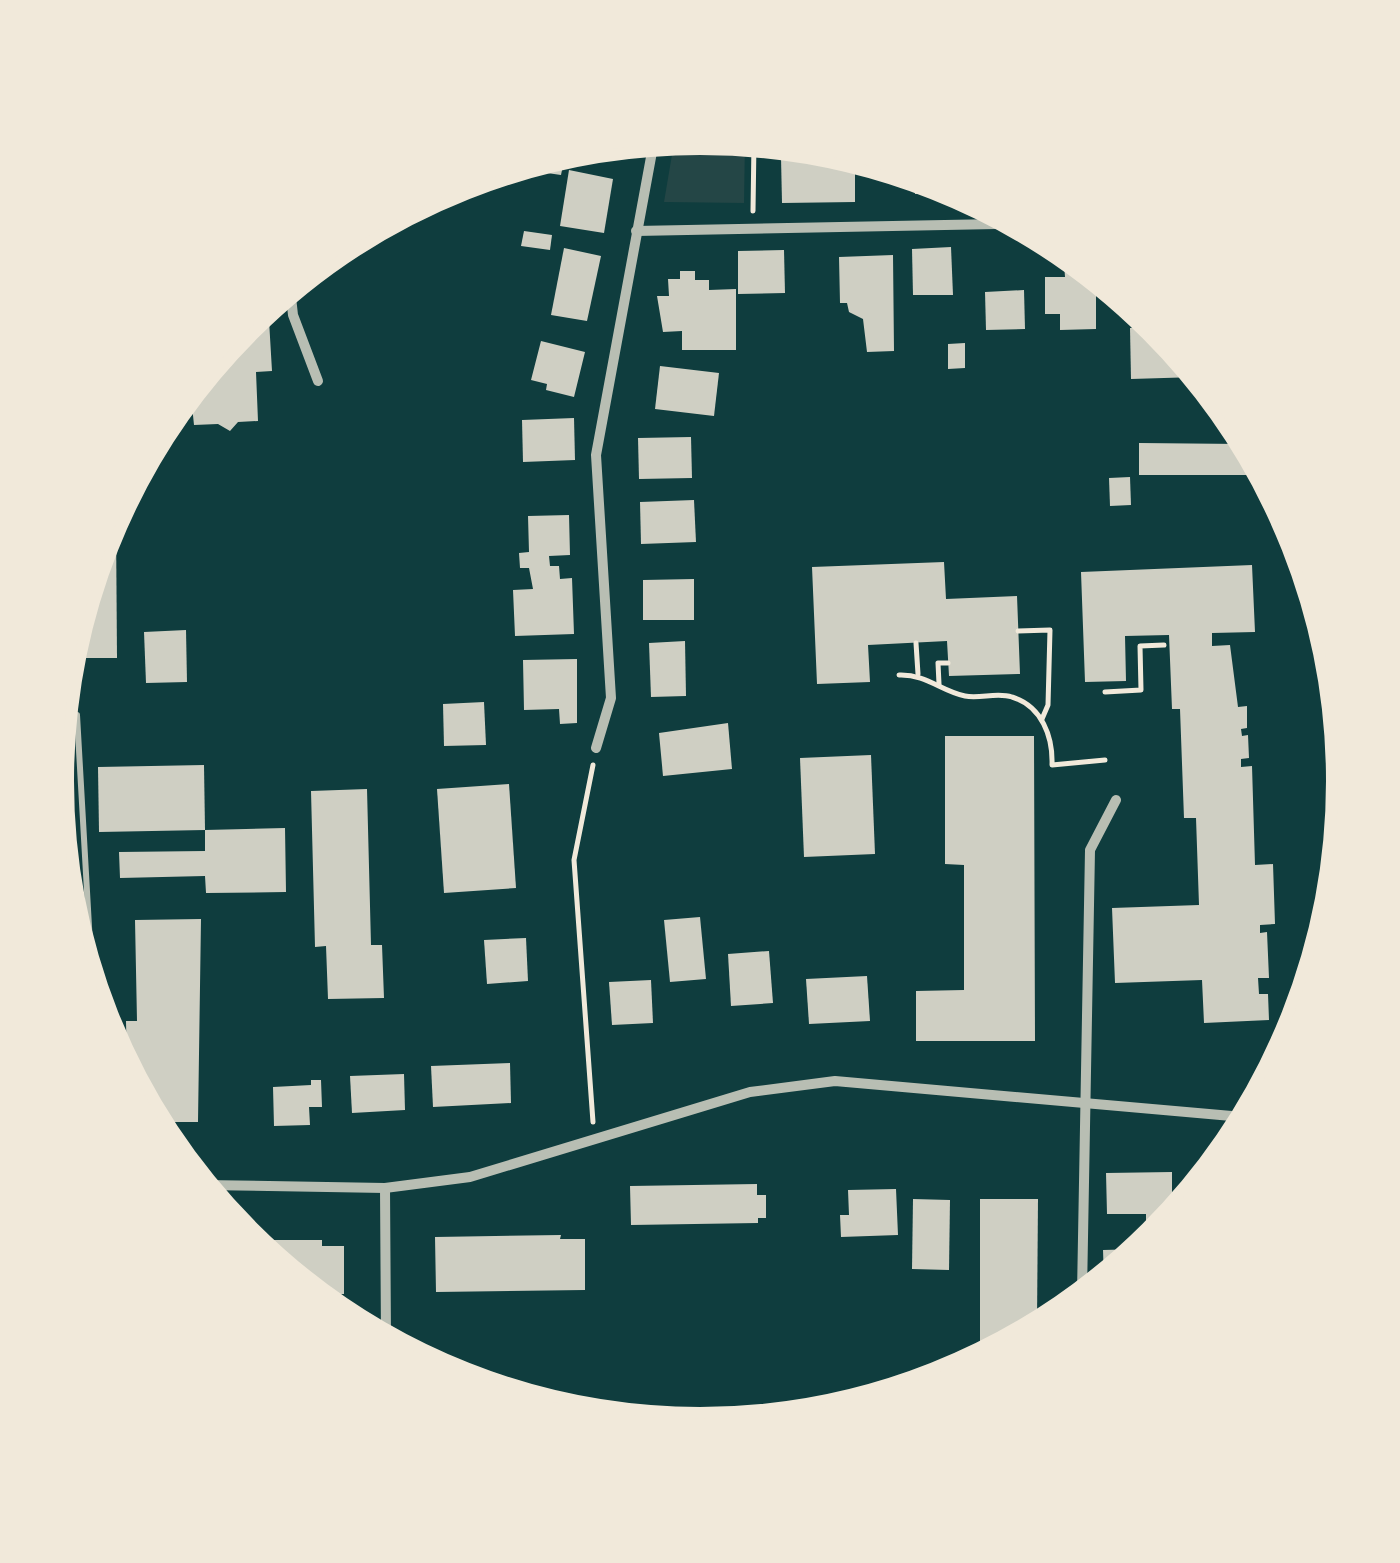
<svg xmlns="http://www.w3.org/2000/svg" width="1400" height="1563" font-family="'PT Serif',serif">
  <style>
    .green { fill: #244646 }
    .building { fill: #cfcfc3 }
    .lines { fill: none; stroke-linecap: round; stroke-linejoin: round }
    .path { stroke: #f1e9da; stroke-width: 5 }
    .service { stroke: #b8beb3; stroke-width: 6 }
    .minor { stroke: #b8beb3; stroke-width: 10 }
    .rim { fill: none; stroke: #f1e9da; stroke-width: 12 }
  </style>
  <rect width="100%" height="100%" fill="#0f3d3e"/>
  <polygon class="green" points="701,132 745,140 744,203 664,202 675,137"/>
  <g class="building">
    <polygon points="822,156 855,162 855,202 782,203 781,157"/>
    <polygon points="560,159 564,160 561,175 533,171 534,165"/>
    <polygon points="569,170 613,179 604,233 560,226"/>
    <polygon points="914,174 949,181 962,193 915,194"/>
    <polygon points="524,231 552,235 550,250 521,246"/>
    <polygon points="951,247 953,295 913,295 912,249"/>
    <polygon points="564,248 601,256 587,321 551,315"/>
    <polygon points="784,250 785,293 738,294 738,251"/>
    <polygon points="893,255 894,351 867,352 863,319 849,312 847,303 840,303 839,257"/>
    <polygon points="1064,263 1096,279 1096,329 1060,330 1060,314 1045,314 1045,277 1065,277"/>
    <polygon points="680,271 695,271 695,280 709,280 709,290 736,289 736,350 682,350 682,331 663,332 657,296 669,296 668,279 680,279"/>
    <polygon points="1024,290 1025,329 986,330 985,292"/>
    <polygon points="268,303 272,371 256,372 258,421 238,422 230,431 218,424 194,425 191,396 211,366 230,365 229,340 241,321"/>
    <polygon points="1163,327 1197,377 1131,379 1130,328"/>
    <polygon points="541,341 585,352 574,397 546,390 547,384 531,380"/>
    <polygon points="965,343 965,368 948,369 948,344"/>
    <polygon points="660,366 719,373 714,416 655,409"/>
    <polygon points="574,418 575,460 523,462 522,420"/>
    <polygon points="691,437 692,478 639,479 638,438"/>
    <polygon points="1139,443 1241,444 1259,475 1139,475"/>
    <polygon points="1130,477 1131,505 1110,506 1109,478"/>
    <polygon points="694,500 696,542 641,544 640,502"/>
    <polygon points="569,515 570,555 549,556 550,566 559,566 560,579 572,578 574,634 515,636 513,590 533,589 529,568 520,568 519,553 529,552 528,516"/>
    <polygon points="106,522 116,522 117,658 75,658 100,532"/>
    <polygon points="944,562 946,599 1017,596 1020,674 949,676 947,641 868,645 870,682 817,684 812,567"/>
    <polygon points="1252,565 1255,632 1212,633 1212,646 1230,645 1238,707 1247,706 1247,728 1241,729 1242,736 1248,735 1249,758 1241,759 1241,767 1252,766 1255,865 1273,864 1275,924 1260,925 1260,933 1267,932 1269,978 1258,978 1259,994 1268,994 1269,1020 1204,1023 1202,980 1115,983 1112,908 1199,905 1196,818 1184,818 1180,709 1172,709 1169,635 1125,636 1126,681 1085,682 1081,572"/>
    <polygon points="694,579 694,620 643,620 643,580"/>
    <polygon points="186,630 187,682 146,683 144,632"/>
    <polygon points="685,641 686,696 651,697 649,643"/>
    <polygon points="577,659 577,723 560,724 559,709 524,710 523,660"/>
    <polygon points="484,702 486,745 444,746 443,704"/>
    <polygon points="728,723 732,769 663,776 659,733"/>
    <polygon points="945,736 1034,736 1035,1041 916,1041 916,991 964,990 964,865 945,864"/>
    <polygon points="871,755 875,854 804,857 800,758"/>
    <polygon points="204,765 205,830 99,832 98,767"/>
    <polygon points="509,784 516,888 444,893 437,789"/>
    <polygon points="367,789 371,945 382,945 384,998 328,999 326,946 315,947 311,791"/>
    <polygon points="285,828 286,892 206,893 205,876 120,878 119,852 205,851 205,830"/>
    <polygon points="700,917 706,979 670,982 664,920"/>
    <polygon points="201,919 198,1122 161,1122 127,1071 126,1021 137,1021 135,920"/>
    <polygon points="526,938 528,981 487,984 484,940"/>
    <polygon points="769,951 773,1003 731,1006 728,954"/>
    <polygon points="867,976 870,1021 809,1024 806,979"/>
    <polygon points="651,980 653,1023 612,1025 609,982"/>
    <polygon points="510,1063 511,1103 433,1107 431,1066"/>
    <polygon points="404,1074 405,1110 352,1113 350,1076"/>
    <polygon points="311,1080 321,1080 322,1107 309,1107 310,1125 274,1126 273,1087 311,1085"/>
    <polygon points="1172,1172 1172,1223 1146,1223 1146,1214 1107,1214 1106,1173"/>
    <polygon points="757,1184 757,1195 766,1195 766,1218 758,1218 758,1223 631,1225 630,1186"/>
    <polygon points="896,1189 898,1235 841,1237 840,1215 849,1215 848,1190"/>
    <polygon points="913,1199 950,1200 949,1270 912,1269"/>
    <polygon points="980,1199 1038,1199 1037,1323 983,1359 980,1359"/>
    <polygon points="561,1235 560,1239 585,1239 585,1290 436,1292 435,1237"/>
    <polygon points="239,1240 322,1240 322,1246 344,1246 344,1294 335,1294 335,1304"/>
    <polygon points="1141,1249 1141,1254 1104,1279 1103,1250"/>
  </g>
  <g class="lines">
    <g class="path">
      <polyline points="754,153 801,152"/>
      <polyline points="816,156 816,155"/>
      <polyline points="753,211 754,142"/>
      <polyline points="1018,631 1050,630 1048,705 1042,719"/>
      <polyline points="916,643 918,674"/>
      <path d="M899 675C926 674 941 691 965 696 980 699 997 692 1012 697 1042 706 1053 737 1052 765L1105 760"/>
      <polyline points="939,684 938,663 948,663"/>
      <polyline points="1105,692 1141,690 1140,646 1164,645"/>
      <polyline points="593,765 574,860 593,1122"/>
    </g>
    <polyline class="service" points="77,715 93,997"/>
    <g class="minor">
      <polyline points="636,231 997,224"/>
      <polyline points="290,288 293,315 318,381"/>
      <polyline points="596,748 611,698 596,455 654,141"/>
      <polyline points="203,1185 385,1188 470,1177 750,1092 835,1081 1243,1117"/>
      <polyline points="385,1188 386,1338"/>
      <polyline points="1082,1293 1090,850 1116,800"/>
    </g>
  </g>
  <path d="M0 0H1400V1563H0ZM68 781a632 632 0 1 1 1264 0a632 632 0 1 1-1264 0Z" fill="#f1e9da" fill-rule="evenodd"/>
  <path class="rim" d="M68 781a632 632 0 1 1 1264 0a632 632 0 1 1-1264 0Z"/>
</svg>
